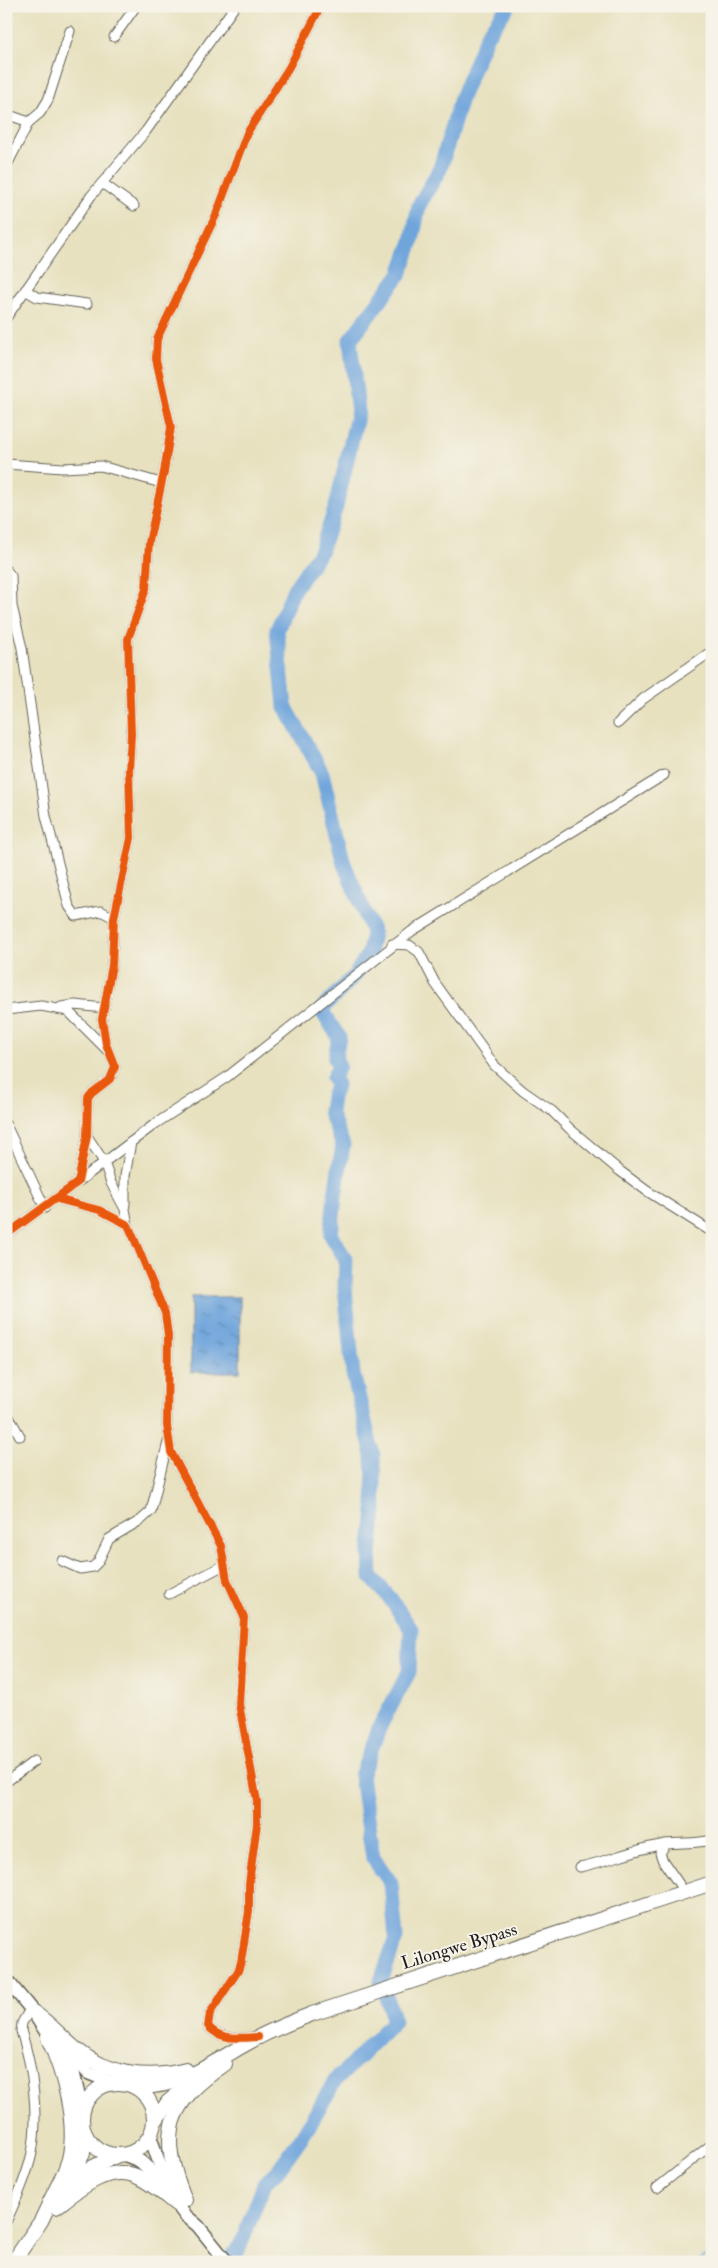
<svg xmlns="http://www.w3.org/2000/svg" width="718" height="2268" font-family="'IM FELL Double Pica',serif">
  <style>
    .water { fill: url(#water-ripples); stroke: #46607c }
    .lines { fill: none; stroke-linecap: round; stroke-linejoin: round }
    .stream { stroke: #6fa5dc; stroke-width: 2.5 }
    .river { stroke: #6fa5dc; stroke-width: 15 }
    .street-casing { stroke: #636155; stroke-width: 11 }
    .secondary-casing { stroke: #636155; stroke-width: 15 }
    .primary-casing { stroke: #636155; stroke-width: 16 }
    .street { stroke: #fff; stroke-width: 9 }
    .secondary { stroke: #fff; stroke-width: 12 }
    .primary { stroke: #fff; stroke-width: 14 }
    .cycleway-casing { stroke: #f7f3e8; stroke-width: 11 }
    .cycleway { stroke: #e8590c; stroke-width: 8 }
    .labels { text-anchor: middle; stroke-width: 4; stroke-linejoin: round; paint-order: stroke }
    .street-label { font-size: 18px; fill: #1c1c1c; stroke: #f7f3e8 }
  </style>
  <defs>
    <pattern id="water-ripples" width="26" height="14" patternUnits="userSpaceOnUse" patternTransform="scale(1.25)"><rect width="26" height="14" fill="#6fa5dc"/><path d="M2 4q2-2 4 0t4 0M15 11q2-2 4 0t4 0" fill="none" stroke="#5a86b2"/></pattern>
  </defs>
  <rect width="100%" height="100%" fill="#f7f3e8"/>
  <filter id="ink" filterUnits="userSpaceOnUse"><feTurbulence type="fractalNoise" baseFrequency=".02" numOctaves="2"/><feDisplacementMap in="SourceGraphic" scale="10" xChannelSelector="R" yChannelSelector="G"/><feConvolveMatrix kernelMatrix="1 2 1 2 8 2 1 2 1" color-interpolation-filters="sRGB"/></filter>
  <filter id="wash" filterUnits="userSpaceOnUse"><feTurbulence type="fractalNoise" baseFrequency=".0096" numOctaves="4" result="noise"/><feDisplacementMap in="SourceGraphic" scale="20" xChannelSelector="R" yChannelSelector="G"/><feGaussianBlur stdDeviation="1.12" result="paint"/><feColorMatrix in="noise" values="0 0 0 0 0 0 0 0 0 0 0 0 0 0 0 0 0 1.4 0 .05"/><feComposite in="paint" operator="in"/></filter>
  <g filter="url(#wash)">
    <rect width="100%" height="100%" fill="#e7e1bf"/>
    <rect class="water" x="191" y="1297" width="49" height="75"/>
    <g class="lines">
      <polyline class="stream" points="698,2262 712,2251"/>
      <polyline class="river" points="225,2262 238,2251 265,2182 278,2170 303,2135 335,2081 394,2021 381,1981 396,1938 391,1883 373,1858 361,1776 380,1726 409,1672 411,1629 390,1598 371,1577 370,1554 375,1510 373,1455 353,1374 345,1288 346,1260 331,1235 335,1195 343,1145 330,1112 332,1097 337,1085 333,1078 339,1066 335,1058 339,1037 321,1010 354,976 369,953 373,933 344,864 322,773 285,706 277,630 294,589 320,552 336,507 358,412 350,340 400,274 412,241 419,205 440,169 461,98 487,35 508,6"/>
    </g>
  </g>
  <g filter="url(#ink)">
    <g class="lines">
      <defs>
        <g id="street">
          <polyline points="114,37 136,6"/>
          <polyline points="6,114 29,122"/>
          <polyline points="6,167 29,122 40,113 48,100 70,31"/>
          <polyline points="102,183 134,206"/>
          <polyline points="25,290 37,297 87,304"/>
          <polyline points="6,318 91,196 146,131 235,6"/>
          <polyline points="6,464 63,468 101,466 161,483"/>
          <polyline points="6,570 11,576 12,606 22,648 46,816 69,906 76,916 101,911 114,918"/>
          <polyline points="618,723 643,699 712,651"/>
          <polyline points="392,944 409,945 419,952 435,983 495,1066 523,1091 552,1111 570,1129 620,1171 647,1191 712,1232"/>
          <polyline points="61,1007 75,1005 104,1008"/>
          <polyline points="6,1010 41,1006 68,1011 106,1049"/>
          <polyline points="6,1125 45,1208"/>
          <polyline points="87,1136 104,1162 111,1183 125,1209 128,1225"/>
          <polyline points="78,1182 155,1124 227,1077 412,931 664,775"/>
          <path d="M57 1199 99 1210 128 1225 133 1236 165 1313 168 1335 167 1426 171 1452 221 1546 227 1580 244 1617 239 1704 257 1801V1824L249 1883V1911L241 1962 238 1971 210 2013 208 2026C219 2040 238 2038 254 2037"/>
          <polyline points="125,1204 125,1176 131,1142"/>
          <polyline points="6,1235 78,1182 87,1136 88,1098 92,1093 110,1079 115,1067 106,1044 102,1019 112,965 114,918 131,838 129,771 131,734 128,639 146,589 149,542 164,472 171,427 156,359 157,339 216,215 247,133 288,69 321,6"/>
          <polyline points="6,1412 20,1436"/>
          <polyline points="62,1561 80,1569 93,1567 98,1562 109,1539 141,1520 151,1511 168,1442"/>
          <polyline points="169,1594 224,1565"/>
          <polyline points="6,1782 34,1761"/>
          <polyline points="666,1844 660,1853 663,1861 679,1884"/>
          <path d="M580 1867C609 1861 637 1848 666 1844 682 1842 696 1844 712 1840"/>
          <polyline points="657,2188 712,2144"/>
          <path d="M6 2222C16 2200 27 2176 32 2153 39 2115 33 2068 21 2031L22 2023 30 2009"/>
        </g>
        <g id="secondary">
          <polyline points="6,1979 39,2019"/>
          <polyline points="33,2012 74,2075 82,2111"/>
          <polyline points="59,2041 88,2073 113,2083"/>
          <polyline points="150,2136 160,2165 176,2190"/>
          <polyline points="125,2155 140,2161 153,2173 185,2215 198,2226 227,2262"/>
        </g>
        <g id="primary">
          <path d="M33 2012C50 2023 61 2037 77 2050 108 2075 148 2080 186 2070"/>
          <path d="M48 2038C63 2071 78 2123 69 2159 65 2174 56 2188 50 2202"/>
          <circle cx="118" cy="2119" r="36"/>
          <path d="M133 2086C181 2092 218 2057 259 2037 276 2028 294 2021 312 2014L712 1883"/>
          <polyline points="154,2123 168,2102 196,2079"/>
          <polyline points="73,2186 93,2167 116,2156"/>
          <path d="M185 2200C158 2134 165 2105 225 2064"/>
          <path d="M56 2207C77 2191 107 2164 136 2176 151 2182 164 2195 177 2205"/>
          <polyline points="13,2262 41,2221 50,2202 76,2170 83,2153 83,2131"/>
        </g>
      </defs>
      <use href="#street" class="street-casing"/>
      <use href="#secondary" class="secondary-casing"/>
      <use href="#primary" class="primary-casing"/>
      <use href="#street" class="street"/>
      <use href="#secondary" class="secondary"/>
      <use href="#primary" class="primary"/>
      <defs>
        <g id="cycleway">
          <path d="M57 1199 99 1210 128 1225 133 1236 165 1313 168 1335 167 1426 171 1452 221 1546 227 1580 244 1617 239 1704 257 1801V1824L249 1883V1911L241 1962 238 1971 210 2013 208 2026C220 2041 241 2038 258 2037"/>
          <polyline points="6,1235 78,1182 87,1136 88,1098 92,1093 110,1079 115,1067 106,1044 102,1019 112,965 114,918 131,838 129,771 131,734 128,639 146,589 149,542 164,472 171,427 156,359 157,339 216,215 247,133 288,69 321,6"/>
        </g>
      </defs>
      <use href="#cycleway" class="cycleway-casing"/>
      <use href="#cycleway" class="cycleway"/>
    </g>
  </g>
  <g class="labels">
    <g class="street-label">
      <text transform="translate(459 1946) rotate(-17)" y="6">Lilongwe Bypass</text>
    </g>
  </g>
  <rect width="718" height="2268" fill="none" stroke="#f7f3e8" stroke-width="25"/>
</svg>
